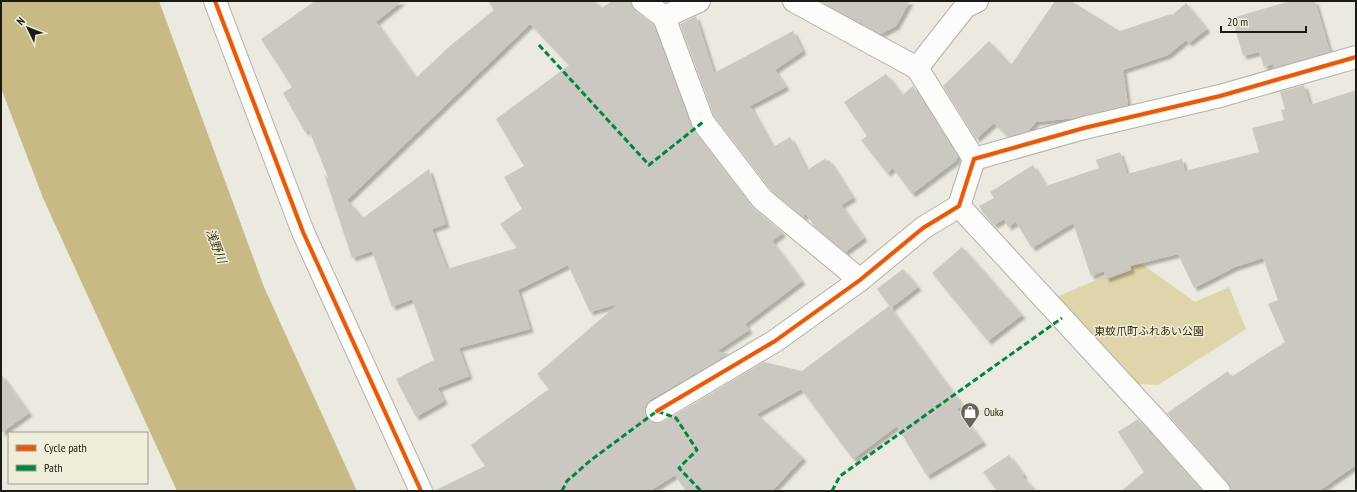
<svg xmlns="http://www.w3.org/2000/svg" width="1357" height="492" font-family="'PT Sans Narrow','Noto Sans JP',sans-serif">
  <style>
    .green { fill: #dfd5ab }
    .water { fill: #c7ba85 }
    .building { fill: #cac8c1; fill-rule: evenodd; filter: url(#shadow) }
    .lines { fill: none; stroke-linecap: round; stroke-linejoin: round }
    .minor-casing { stroke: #b2b0a8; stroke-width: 24 }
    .minor { stroke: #fcfcfa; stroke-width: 22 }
    .quiet { stroke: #00873e; stroke-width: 3; stroke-dasharray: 6 3; stroke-linecap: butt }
    .cycleway-casing { stroke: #f1eddb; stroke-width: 6 }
    .cycleway { stroke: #e8590c; stroke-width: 4 }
    .labels { text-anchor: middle; stroke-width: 3; stroke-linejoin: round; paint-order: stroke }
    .park-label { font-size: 11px; fill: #332c0b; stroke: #f1eddb }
    .poi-label { font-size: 11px; fill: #1c1a14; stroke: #f1eddb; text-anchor: start }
    .water-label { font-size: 12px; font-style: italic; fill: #3f3717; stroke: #f1eddb }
  </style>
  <defs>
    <filter id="shadow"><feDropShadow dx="3.5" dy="3.5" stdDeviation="1" flood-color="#0004"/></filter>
  </defs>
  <rect width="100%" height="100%" fill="#eceae0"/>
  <polygon class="green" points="1139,262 1195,302 1229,287 1246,329 1158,385 1137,384 1054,298"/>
  <polygon class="water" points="1,1 159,1 264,287 357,491 177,491 43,198 1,88"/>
  <g class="building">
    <path d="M315 1H402L376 22 416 78 451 45 494 10 488 1H595L602 8 612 1H631L632 6 635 11 654 25 693 129 752 207 783 233 772 241 802 281 745 324 749 330 717 351 729 354 650 400 646 405 645 411 646 418 651 422 657 423 663 422 764 362 802 371 889 306 963 406 957 409 983 442 927 476 897 426 853 459 801 389 757 414 803 458 772 491H686L675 475 650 491H434L485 466 471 445 549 389 537 374 618 304 590 312 568 265 518 290 530 329 459 348 469 376 438 388 444 401 416 417 396 379 434 360 412 299 392 307 372 251 352 258 324 174 329 180 309 130 305 132 283 93 292 87 261 39ZM530 24 569 65 496 119 524 166 504 177 522 209 500 224 517 248 447 269 432 229 446 224 429 169 363 218 347 200Z"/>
    <polygon points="820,1 910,1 896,26 881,34"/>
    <polygon points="1055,1 1071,1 1120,31 1171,14 1172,15 1186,3 1207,29 1189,43 1186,40 1168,55 1123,70 1128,105 1074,118 1036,122 1028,131 1008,137 994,123 976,139 943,86 989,41 1011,65"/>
    <polygon points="1290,1 1315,1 1330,52 1274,68 1273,64 1264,67 1259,52 1243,56 1232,18"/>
    <polygon points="696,16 714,73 793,31 803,51 775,70 786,87 750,106 773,147 790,137 807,170 825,159 826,161 829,160 853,198 841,205 864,238 845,252 815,227 806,214 803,217 771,190 714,116 680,24"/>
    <polygon points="886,74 903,95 913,86 958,157 956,158 957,160 912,194 893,168 887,173 861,140 867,136 844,102"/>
    <polygon points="1304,85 1310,105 1356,90 1356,465 1319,491 1231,491 1228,483 1167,413 1228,371 1231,377 1285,342 1268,304 1278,300 1263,258 1235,267 1194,288 1178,254 1130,266 1131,270 1106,279 1104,271 1091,276 1073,223 1032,248 1016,222 1008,227 1004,219 994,225 984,214 979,206 994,198 990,192 1033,165 1046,186 1099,168 1096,160 1120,152 1127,174 1182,159 1185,171 1259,152 1252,128 1284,120 1281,110 1285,109 1280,92"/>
    <polygon points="962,247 1022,315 988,341 932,273"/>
    <polygon points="903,269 918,287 891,308 877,289"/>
    <polygon points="1,374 29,413 1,433"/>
    <polygon points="1138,419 1145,428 1147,428 1202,491 1121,491 1144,472 1118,432"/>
    <polygon points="1009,455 1024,475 1022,476 1036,491 997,491 983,472"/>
  </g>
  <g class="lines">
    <defs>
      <g id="minor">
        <polyline points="215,1 303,232 421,491"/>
        <polyline points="643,1 664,17 699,1"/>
        <polyline points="794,1 917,68 974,159"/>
        <polyline points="664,17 703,122 762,199 860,280"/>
        <polyline points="917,68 965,7 977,1"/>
        <polyline points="974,159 1084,128 1220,96 1356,57"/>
        <polyline points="959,206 1156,420 1219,491"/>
        <polyline points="657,411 775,341 860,280 923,228 959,206 974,159"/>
      </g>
    </defs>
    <use href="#minor" class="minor-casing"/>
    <use href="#minor" class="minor"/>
    <g class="quiet">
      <polyline points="539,45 649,165 703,122"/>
      <polyline points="562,491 567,481 591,460 657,411 676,418 697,450 679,468 701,491"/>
      <polyline points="832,491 840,476 1062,318"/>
    </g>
    <defs>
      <g id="cycleway">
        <polyline points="215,1 303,232 421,491"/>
        <polyline points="657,411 775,341 860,280 923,228 959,206 974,159 1084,128 1220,96 1356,57"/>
      </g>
    </defs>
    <use href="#cycleway" class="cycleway-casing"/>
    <use href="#cycleway" class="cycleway"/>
  </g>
  <defs>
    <symbol id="shop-pin" viewBox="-11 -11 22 30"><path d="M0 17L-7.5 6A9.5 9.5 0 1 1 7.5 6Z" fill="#65635b" stroke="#f1eddb"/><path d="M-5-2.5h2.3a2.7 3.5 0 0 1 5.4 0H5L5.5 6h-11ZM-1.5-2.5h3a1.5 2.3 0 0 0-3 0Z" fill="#fff"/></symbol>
  </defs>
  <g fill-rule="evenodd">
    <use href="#shop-pin" x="959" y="401" width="22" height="30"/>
  </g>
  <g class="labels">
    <g class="park-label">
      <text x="1149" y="335">東蚊爪町ふれあい公園</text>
    </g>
    <g class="poi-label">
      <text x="984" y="416">Ouka</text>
    </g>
    <g class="water-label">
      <text transform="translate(216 246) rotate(69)" y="4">浅野川</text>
    </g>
  </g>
  <rect width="1357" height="492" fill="none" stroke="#1c1a14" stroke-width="4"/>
  <rect x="8" y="432" width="140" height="52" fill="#f1eddb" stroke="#9c998b"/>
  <rect x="16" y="445" width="20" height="6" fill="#e8590c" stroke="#9c998b"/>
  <text x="44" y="452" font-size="12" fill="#1c1a14">Cycle path</text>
  <rect x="16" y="465" width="20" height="6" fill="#00873e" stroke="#9c998b"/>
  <text x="44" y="472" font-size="12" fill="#1c1a14">Path</text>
  <g transform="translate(28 28) rotate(313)" stroke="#f1eddb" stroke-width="3" paint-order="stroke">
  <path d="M0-3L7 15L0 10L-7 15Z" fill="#1c1a14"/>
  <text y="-6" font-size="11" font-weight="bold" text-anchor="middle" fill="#1c1a14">N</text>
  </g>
  <path d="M1221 26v6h85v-6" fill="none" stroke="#1c1a14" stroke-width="2"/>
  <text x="1227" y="26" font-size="12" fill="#1c1a14" stroke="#f1eddb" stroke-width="3" paint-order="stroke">20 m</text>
</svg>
